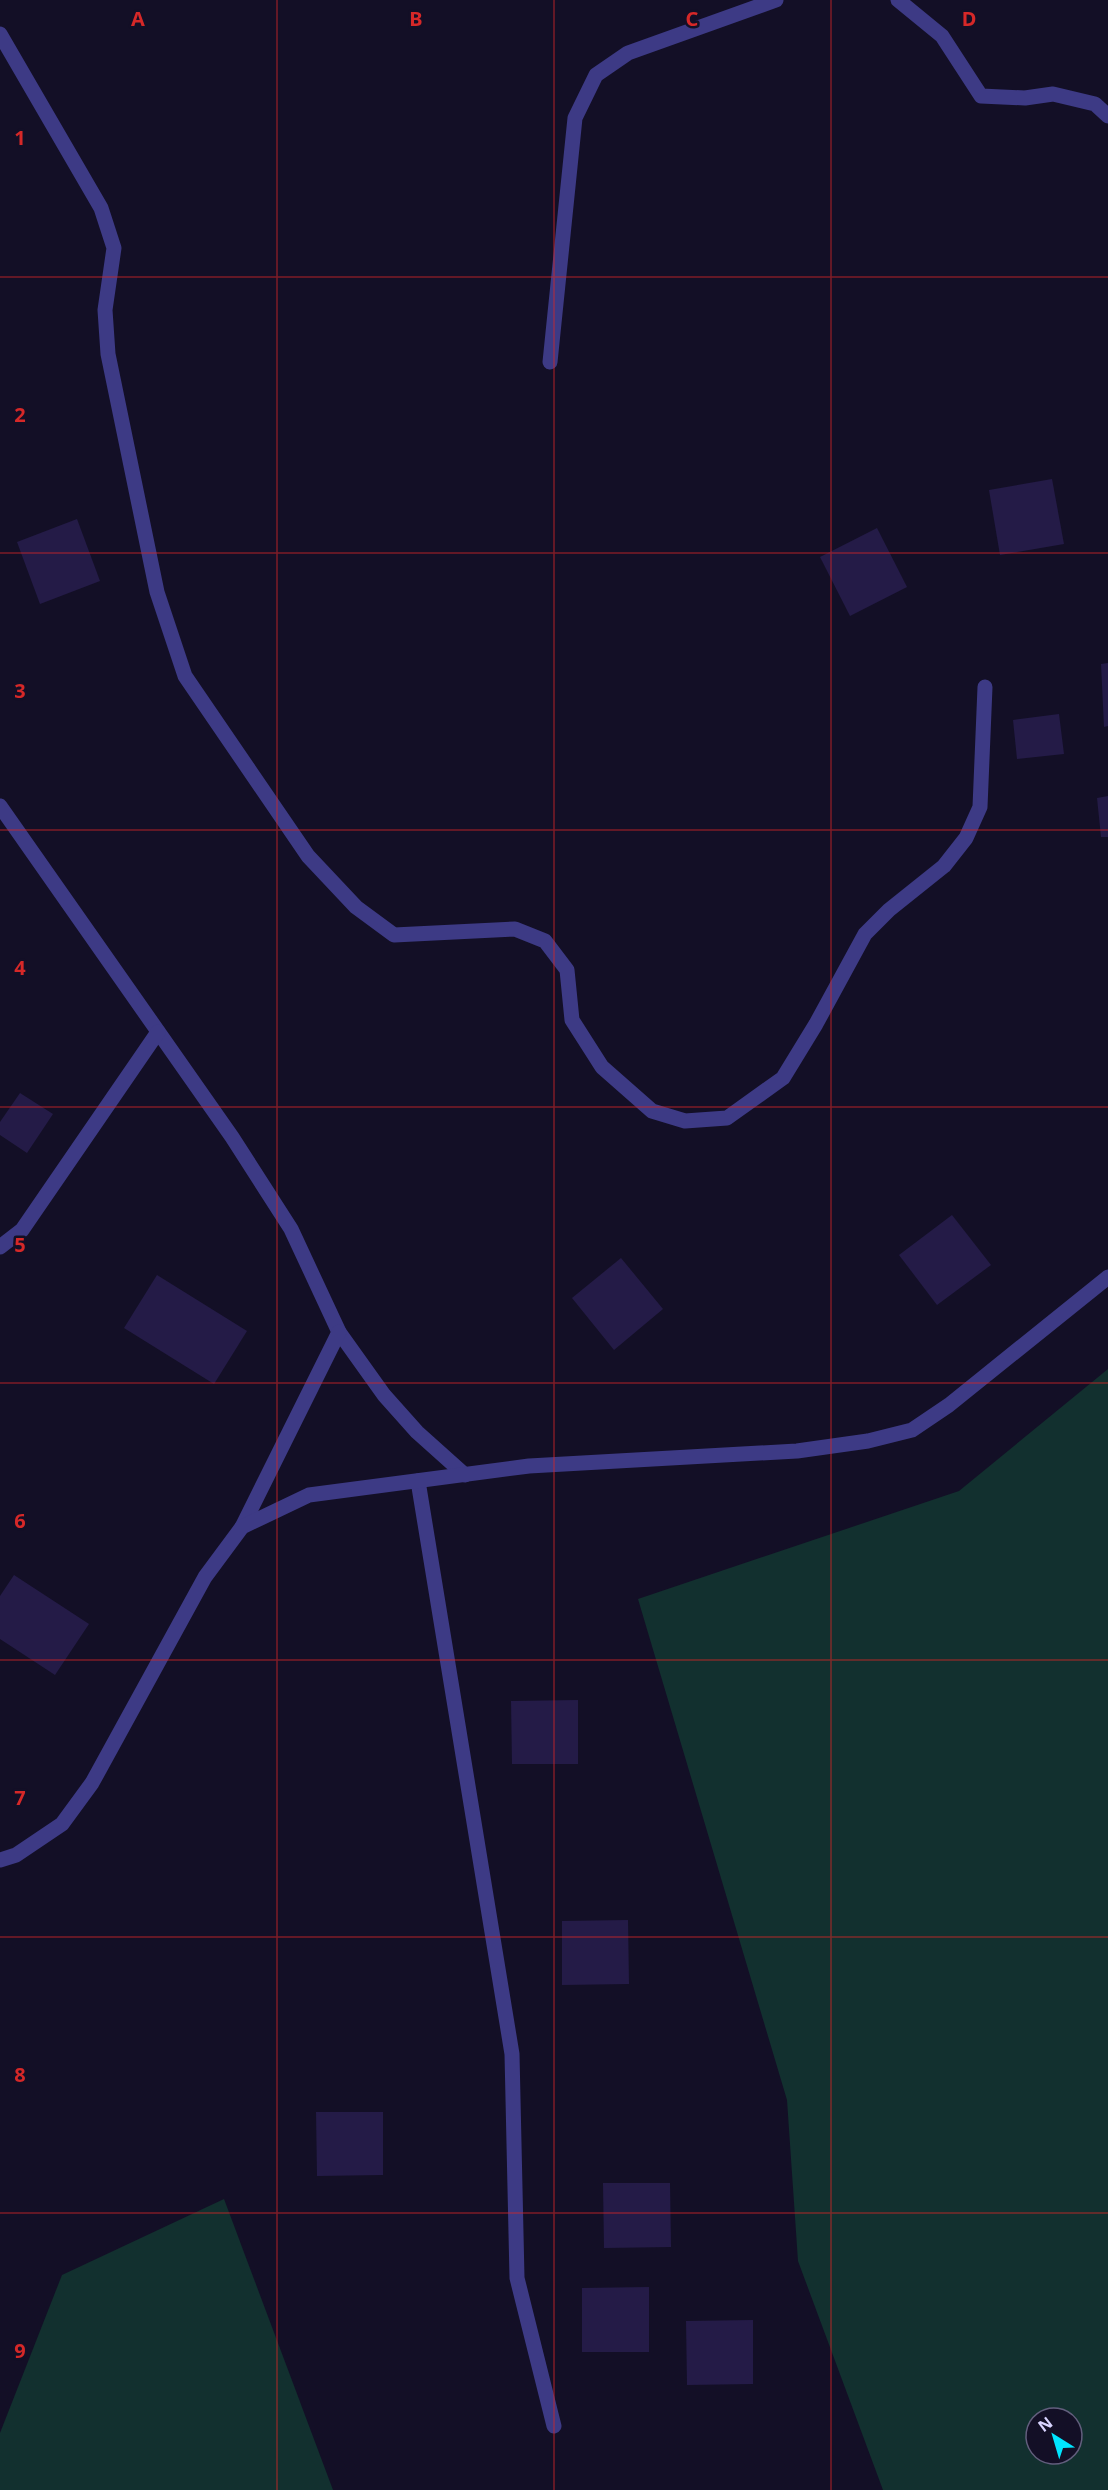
<svg xmlns="http://www.w3.org/2000/svg" width="1108" height="2490" font-family="'Noto Sans',sans-serif">
  <style>
    .green { fill: #12302f; fill-rule: evenodd }
    .building { fill: #241b47 }
    .lines { fill: none; stroke-linecap: round; stroke-linejoin: round }
    .minor { stroke: #3d3a85; stroke-width: 15 }
    .grid { fill: none; stroke: #d62828; stroke-width: 1.5; stroke-opacity: 0.55 }
    .grid-label { font-size: 20px; text-anchor: middle; font-weight: bold; fill: #d62828; stroke: #130f26; stroke-width: 5; stroke-linejoin: round; paint-order: stroke }
  </style>
  <rect width="100%" height="100%" fill="#130f26"/>
  <g class="green">
    <path d="M1108 1369V2490H883L798 2261 787 2100 638 1599 959 1491ZM1036 2418H1072V2454H1036Z"/>
    <polygon points="224,2199 333,2490 0,2490 0,2433 62,2275"/>
  </g>
  <g class="building">
    <polygon points="1052,479 1064,544 1000,555 989,490"/>
    <polygon points="77,519 100,581 40,604 17,542"/>
    <polygon points="877,528 907,587 850,616 820,557"/>
    <polygon points="1108,663 1108,726 1104,727 1101,664"/>
    <polygon points="1059,714 1064,754 1017,759 1013,720"/>
    <polygon points="1108,796 1108,837 1101,837 1097,798"/>
    <polygon points="20,1093 53,1114 27,1153 0,1135 0,1122"/>
    <polygon points="952,1215 991,1265 937,1305 899,1255"/>
    <polygon points="621,1258 663,1309 614,1350 572,1298"/>
    <polygon points="157,1275 247,1331 214,1384 124,1328"/>
    <polygon points="14,1575 89,1624 55,1675 0,1639 0,1596"/>
    <polygon points="578,1700 578,1764 512,1764 511,1701"/>
    <polygon points="628,1920 629,1984 562,1985 562,1921"/>
    <polygon points="316,2112 383,2112 383,2175 317,2176"/>
    <polygon points="603,2183 670,2183 671,2247 604,2248"/>
    <polygon points="649,2287 649,2352 582,2352 582,2288"/>
    <polygon points="753,2320 753,2384 687,2385 686,2321"/>
  </g>
  <g class="lines">
    <g class="minor">
      <polyline points="898,0 942,36 981,96 1025,98 1053,94 1095,104 1108,116"/>
      <polyline points="0,34 101,208 114,248 105,310 108,354 157,592 185,676 308,856 356,907 394,935 515,929 545,941 567,970 572,1020 602,1067 652,1111 685,1121 727,1118 783,1078 816,1024 865,934 889,910 944,866 966,838 980,807 985,687"/>
      <polyline points="550,362 575,118 596,75 628,53 776,0"/>
      <polyline points="0,806 232,1137 291,1229 339,1332 384,1395 417,1432 465,1475"/>
      <polyline points="0,1247 22,1230 158,1032"/>
      <polyline points="418,1481 512,2054 517,2278 554,2426"/>
      <polyline points="242,1527 339,1332"/>
      <polyline points="0,1860 16,1855 62,1824 92,1783 205,1577 242,1527 309,1495 529,1466 797,1451 868,1441 912,1430 949,1405 1108,1277"/>
    </g>
  </g>
  <path class="grid" d="M277 0V2490M554 0V2490M831 0V2490M0 277H1108M0 553H1108M0 830H1108M0 1107H1108M0 1383H1108M0 1660H1108M0 1937H1108M0 2213H1108"/>
  <g class="grid-label">
    <text x="138" y="26">A</text>
    <text x="416" y="26">B</text>
    <text x="692" y="26">C</text>
    <text x="969" y="26">D</text>
    <text x="20" y="145">1</text>
    <text x="20" y="422">2</text>
    <text x="20" y="698">3</text>
    <text x="20" y="975">4</text>
    <text x="20" y="1252">5</text>
    <text x="20" y="1528">6</text>
    <text x="20" y="1805">7</text>
    <text x="20" y="2082">8</text>
    <text x="20" y="2358">9</text>
  </g>
  <g transform="translate(1054 2436) rotate(323)"><circle r="28" fill="#130f26" stroke="#625e7d" stroke-width="1.5"/>
  <path d="M0-4.5L10 22L0 15L-10 22Z" fill="#00e5ff"/>
  <text y="-9" font-size="16" font-weight="bold" text-anchor="middle" fill="#d9d4ff">N</text>
  </g>
</svg>
